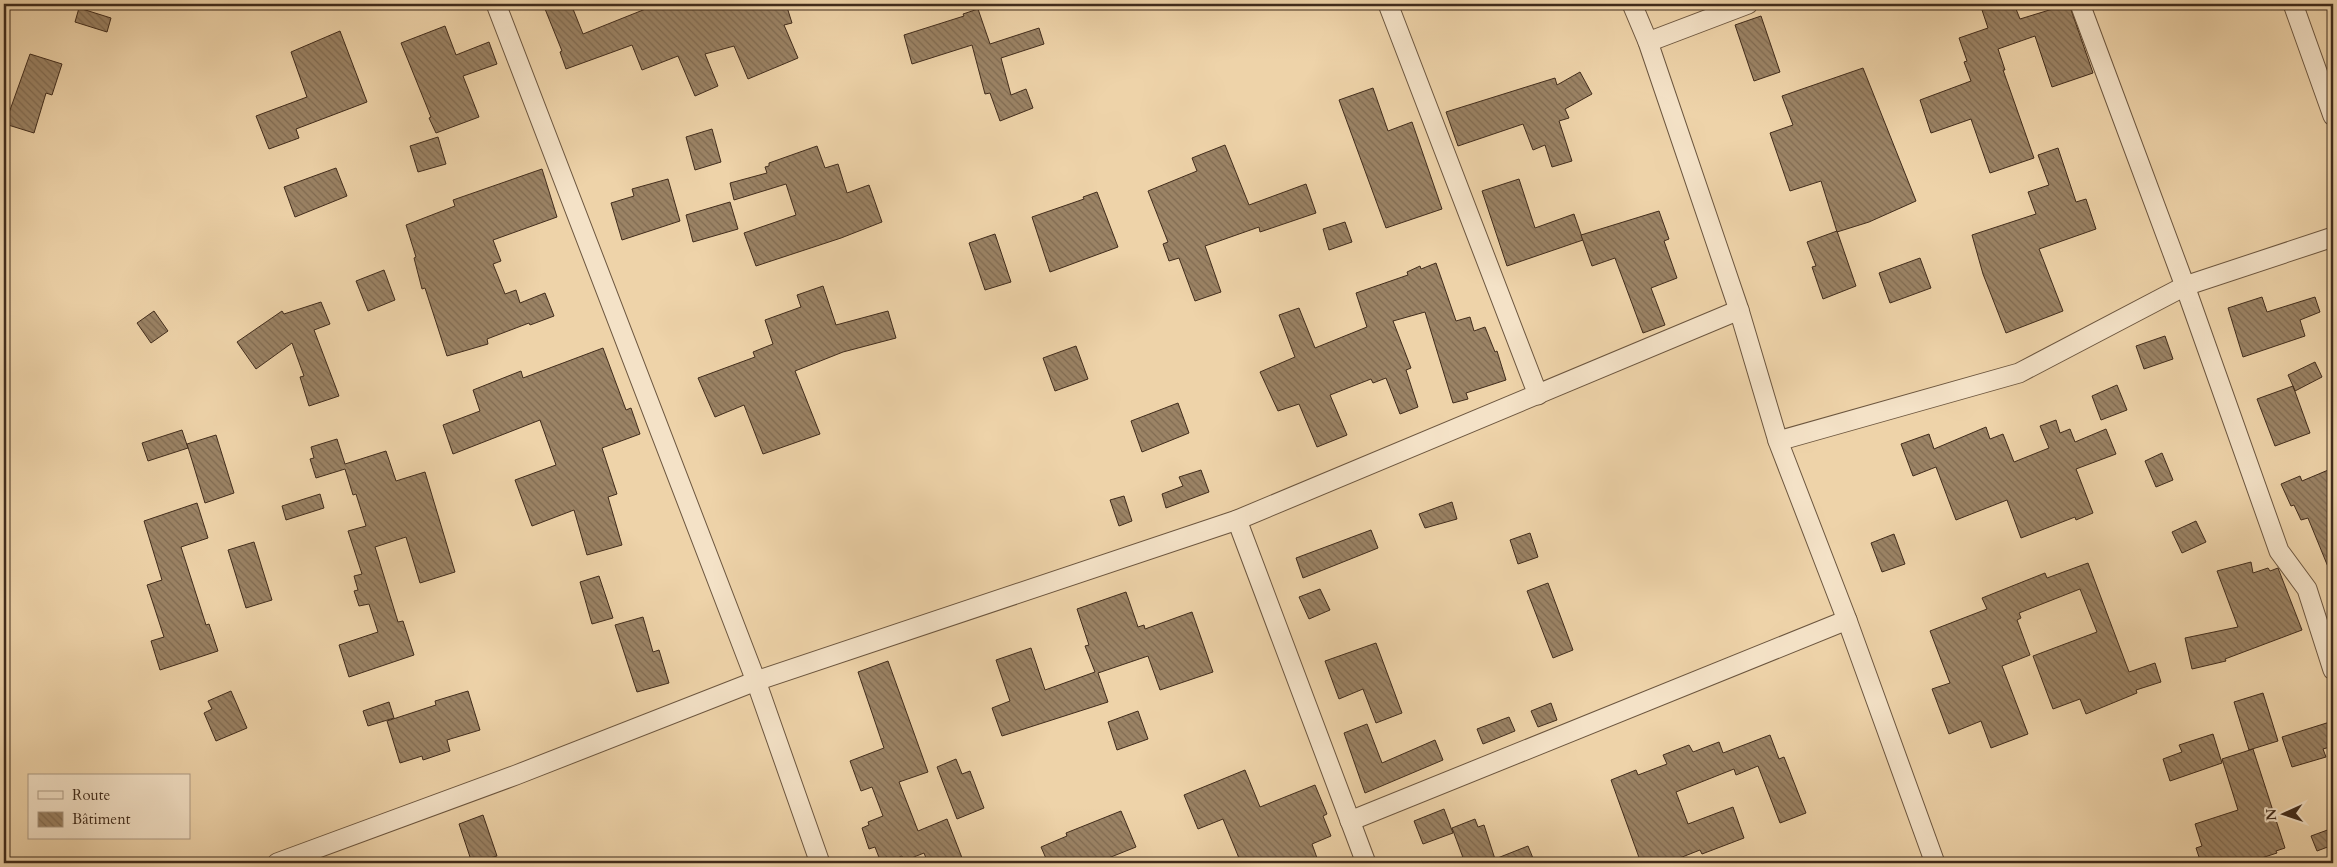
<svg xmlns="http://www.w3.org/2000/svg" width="2337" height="867" font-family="Cardo,serif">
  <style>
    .building { fill: url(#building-back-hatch); stroke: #412c1c }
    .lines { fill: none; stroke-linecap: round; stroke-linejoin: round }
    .minor-casing { stroke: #6c563f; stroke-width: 21 }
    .minor { stroke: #f4e2c7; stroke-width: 19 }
  </style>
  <defs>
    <pattern id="building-back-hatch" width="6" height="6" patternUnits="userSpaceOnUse" patternTransform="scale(1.25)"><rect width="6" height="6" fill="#9b8365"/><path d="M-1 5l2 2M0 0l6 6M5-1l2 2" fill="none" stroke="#806b52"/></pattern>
  </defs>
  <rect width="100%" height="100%" fill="#eed3a9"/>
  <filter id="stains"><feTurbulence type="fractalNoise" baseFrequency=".004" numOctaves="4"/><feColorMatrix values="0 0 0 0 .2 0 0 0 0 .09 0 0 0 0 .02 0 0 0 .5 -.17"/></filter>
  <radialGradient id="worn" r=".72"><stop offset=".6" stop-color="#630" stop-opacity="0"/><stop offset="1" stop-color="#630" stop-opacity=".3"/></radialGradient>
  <g class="building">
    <polygon points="543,4 571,4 583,34 658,4 786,4 792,23 784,25 798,58 748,79 734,46 705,54 718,86 695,96 678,56 642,70 632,45 566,69 560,52 562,51"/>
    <polygon points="1980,4 2014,4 2020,19 2069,4 2093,73 2052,87 2035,36 1998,49 2005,70 2003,70 2034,158 1990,173 1971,119 1931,133 1920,100 1971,81 1964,62 1967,61 1959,38 1988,28"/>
    <polygon points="79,8 111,18 107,32 75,22"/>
    <polygon points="978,9 990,44 1039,28 1044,44 1001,58 1011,95 1026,89 1033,108 1000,121 990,93 985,94 972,45 912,64 904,35 964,16 963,14"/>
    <polygon points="1761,16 1780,72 1754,81 1735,25"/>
    <polygon points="445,26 456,55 489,42 497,64 463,76 479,117 436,133 429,118 431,117 401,43"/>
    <polygon points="340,31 367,102 296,129 299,138 269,149 256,116 307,97 291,52"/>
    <polygon points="30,54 62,64 52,95 46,93 34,133 5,124"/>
    <polygon points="1863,68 1916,201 1869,222 1837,232 1821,181 1790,191 1770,133 1793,125 1782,96"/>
    <polygon points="1580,72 1592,94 1565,109 1569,118 1559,121 1572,161 1552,167 1545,145 1533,150 1523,124 1458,146 1446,112 1555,78 1557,85"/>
    <polygon points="1373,88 1388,131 1412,122 1442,209 1386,228 1339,100"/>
    <polygon points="712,129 721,162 695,170 686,137"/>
    <polygon points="438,137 446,164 418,172 410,146"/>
    <polygon points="1225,145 1249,205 1306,184 1316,213 1260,232 1259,227 1205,246 1221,292 1195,301 1179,258 1169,261 1163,244 1168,242 1148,191 1197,171 1192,158"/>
    <polygon points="817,146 825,168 838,164 847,193 869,185 882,222 841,238 756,266 744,233 796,215 786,184 734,200 730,183 767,173 765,167 769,166 769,163"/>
    <polygon points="2058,148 2076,202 2086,199 2096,229 2039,249 2063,311 2006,333 1983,274 1972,235 2036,214 2028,192 2049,185 2038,155"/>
    <polygon points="336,168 347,196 295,217 284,187"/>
    <polygon points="542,169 557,217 493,240 501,261 493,264 505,294 516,290 520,303 545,293 554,316 530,325 529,323 487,339 488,344 447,356 425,288 422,289 414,258 416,257 406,225 455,206 453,200"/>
    <polygon points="668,179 680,221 622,240 611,203 634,196 632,189"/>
    <polygon points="1519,179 1535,228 1574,214 1583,240 1507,266 1482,191"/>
    <polygon points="1097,192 1118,247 1050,272 1032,217 1084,199 1083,197"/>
    <polygon points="730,202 738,229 693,242 686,215"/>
    <polygon points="1659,211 1669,239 1664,241 1677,278 1651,288 1665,325 1643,333 1615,258 1592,266 1581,235"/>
    <polygon points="1345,222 1352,242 1329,250 1323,229"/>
    <polygon points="1837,231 1856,286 1823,299 1812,267 1816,266 1807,242"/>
    <polygon points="995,234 1011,282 985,290 969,243"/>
    <polygon points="1920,258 1931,288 1890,303 1879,273"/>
    <polygon points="1436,263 1456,321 1470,317 1474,331 1485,327 1495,352 1497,351 1506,380 1466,393 1468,399 1453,403 1425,312 1393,321 1411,368 1406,370 1418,407 1400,414 1386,378 1373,383 1371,379 1330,395 1347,435 1317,447 1299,404 1278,411 1260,372 1295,357 1279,315 1299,308 1315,348 1367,327 1356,293 1408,275 1407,272 1420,266 1421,269"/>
    <polygon points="384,270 395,300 368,311 356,281"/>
    <polygon points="823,286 836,325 888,311 896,338 843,352 795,371 820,434 763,454 744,405 715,417 698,378 755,357 753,352 773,344 765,320 801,307 797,295"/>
    <polygon points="2262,297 2267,312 2315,297 2320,312 2300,320 2305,336 2243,357 2228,308"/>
    <polygon points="321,302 330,324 314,330 339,396 309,406 300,377 304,376 292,343 256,369 237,342 282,311 284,314"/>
    <polygon points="154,311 168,331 151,343 137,323"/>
    <polygon points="2165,336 2173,359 2144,369 2136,346"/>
    <polygon points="1076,346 1088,379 1055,391 1043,358"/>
    <polygon points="603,348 626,410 631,408 640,434 602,448 617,494 608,497 622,545 587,555 574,510 532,526 515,480 556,465 540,420 453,454 443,425 480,411 473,390 521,371 523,378"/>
    <polygon points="2315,362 2322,377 2295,391 2293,386 2310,433 2275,446 2257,399 2293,386 2288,375"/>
    <polygon points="2117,385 2127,410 2101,420 2092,396"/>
    <polygon points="1178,403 1189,433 1142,452 1131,421"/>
    <polygon points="2056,420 2060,433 2070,429 2075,442 2106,429 2116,454 2076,469 2093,513 2076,520 2075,517 2021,538 2007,500 1956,520 1936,467 1913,476 1901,444 1929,434 1934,449 1986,427 1990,439 2003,434 2014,462 2049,448 2040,426"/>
    <polygon points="182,430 188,448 148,461 142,443"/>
    <polygon points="216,435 234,493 205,503 187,444"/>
    <polygon points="337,439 345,464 386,451 396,481 425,472 455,572 420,583 406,537 375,547 398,622 403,621 414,655 349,677 339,645 378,632 369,604 359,606 354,591 358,590 354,576 362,574 348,531 366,526 356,494 353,495 345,469 316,478 310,459 314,458 311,447"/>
    <polygon points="2162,453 2173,480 2156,487 2145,461"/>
    <polygon points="2333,468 2333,579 2308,518 2301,520 2294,505 2291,506 2281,484 2300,476 2302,481"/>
    <polygon points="1201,470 1209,492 1166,508 1162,494 1183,486 1179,477"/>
    <polygon points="320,494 324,508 286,520 282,506"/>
    <polygon points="1124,496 1132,521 1119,526 1110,500"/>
    <polygon points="1452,502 1457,519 1425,528 1419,514"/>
    <polygon points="197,503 208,538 181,547 206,625 209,624 218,651 160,670 151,641 164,637 147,585 162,580 144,521"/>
    <polygon points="2196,521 2206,542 2182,553 2172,532"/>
    <polygon points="1371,530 1378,548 1303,578 1296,558"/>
    <polygon points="1530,533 1538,557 1518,564 1510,540"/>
    <polygon points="1894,534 1905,564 1882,572 1871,543"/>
    <polygon points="254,542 272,600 246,608 228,550"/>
    <polygon points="2251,562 2253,573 2268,568 2270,571 2278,568 2302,630 2225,659 2226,661 2192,669 2185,638 2238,627 2217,571"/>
    <polygon points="2088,563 2129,672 2155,663 2161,682 2136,690 2137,693 2086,714 2080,699 2053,709 2033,656 2097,632 2080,589 2019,613 2021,618 2017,620 2030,655 2002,666 2028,734 1991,748 1981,721 1949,734 1932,689 1950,683 1930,631 1987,609 1982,598 2045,573 2047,578"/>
    <polygon points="599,576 613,618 592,624 580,582"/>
    <polygon points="1548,583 1573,650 1553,658 1527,591"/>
    <polygon points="1320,589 1330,610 1309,619 1299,597"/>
    <polygon points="1126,592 1138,627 1144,625 1145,629 1192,612 1213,672 1160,690 1148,656 1098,673 1108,702 1002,736 992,708 1010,701 996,660 1031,648 1045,690 1095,672 1085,646 1089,645 1077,609"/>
    <polygon points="643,617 653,652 659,650 669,683 637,692 615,625"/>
    <polygon points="1376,643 1402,713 1376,723 1363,689 1339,699 1325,661"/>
    <polygon points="888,661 928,772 899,782 918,831 947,819 964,863 928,863 924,853 904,861 902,856 889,862 887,857 880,860 875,847 869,849 862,828 869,825 868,822 883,816 872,787 861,791 850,761 884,748 858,672"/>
    <polygon points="231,691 247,728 216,741 204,713 212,709 208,701"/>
    <polygon points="468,691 480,730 447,740 450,751 423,760 422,756 400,763 387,721 436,705 435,701"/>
    <polygon points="2263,693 2278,741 2249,750 2234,702"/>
    <polygon points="389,702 394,718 368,726 363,711"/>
    <polygon points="1551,703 1557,720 1538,727 1531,711"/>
    <polygon points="1138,711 1148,739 1117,750 1108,722"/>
    <polygon points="1509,717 1515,731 1483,744 1477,729"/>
    <polygon points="2333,721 2333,746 2323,749 2326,757 2292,767 2282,737"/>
    <polygon points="1367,724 1382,763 1435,740 1443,760 1365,793 1344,733"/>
    <polygon points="2213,734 2222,763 2170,781 2163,759 2182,752 2179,745"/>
    <polygon points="1770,735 1779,759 1784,757 1806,813 1780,823 1758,766 1736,775 1734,769 1676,792 1688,824 1733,807 1744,838 1702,854 1700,850 1667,863 1641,863 1611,780 1636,770 1638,775 1667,764 1663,755 1689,745 1693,752 1719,742 1723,753"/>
    <polygon points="2253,749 2285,848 2276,851 2277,853 2246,863 2201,863 2196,848 2202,846 2195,824 2238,810 2222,759"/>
    <polygon points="956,759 962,774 970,771 984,808 957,819 937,767"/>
    <polygon points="1245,770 1260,807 1315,785 1327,814 1323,816 1331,836 1312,844 1317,858 1303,863 1277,863 1275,859 1264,863 1241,863 1223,819 1198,829 1184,795"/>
    <polygon points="1444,809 1453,833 1423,844 1414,821"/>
    <polygon points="1121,811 1136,847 1096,863 1048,863 1041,847 1067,836 1066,833"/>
    <polygon points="483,815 497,856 472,863 459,824"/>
    <polygon points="1475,819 1478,827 1484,825 1495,859 1528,846 1535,863 1465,863 1452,828"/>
    <polygon points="2333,828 2333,845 2317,851 2311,836"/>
  </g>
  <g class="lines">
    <defs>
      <g id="minor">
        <polyline points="496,4 756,681 820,863"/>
        <polyline points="1388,4 1538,395"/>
        <polyline points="1632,4 1648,42 1739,310 1778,441 1847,620 1935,863"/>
        <polyline points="2080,4 2185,286 2279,551 2307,589 2333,670"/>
        <polyline points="2293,4 2333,116"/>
        <polyline points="1648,42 1748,4"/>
        <polyline points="1778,441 2019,373 2185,286 2333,237"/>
        <polyline points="1237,520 1366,863"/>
        <polyline points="1350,821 1847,620"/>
        <polyline points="277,863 516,775 756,681 1237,520 1739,310"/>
      </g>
    </defs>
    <use href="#minor" class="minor-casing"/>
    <use href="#minor" class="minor"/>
  </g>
  <rect width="2337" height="867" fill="none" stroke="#eed3a9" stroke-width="20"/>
  <rect x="5" y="5" width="2327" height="857" fill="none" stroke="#412c1c" stroke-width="2.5"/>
  <rect x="10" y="10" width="2317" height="847" fill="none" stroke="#412c1c"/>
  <rect x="28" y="774" width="162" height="65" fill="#f4e2c7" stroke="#ac9983"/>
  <rect x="38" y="791" width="25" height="8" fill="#f4e2c7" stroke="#ac9983"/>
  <text x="72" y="800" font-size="15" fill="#412c1c">Route</text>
  <rect x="38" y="812" width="25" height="15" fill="url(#building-back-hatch)" stroke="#ac9983"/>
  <text x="72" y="824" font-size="15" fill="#412c1c">Bâtiment</text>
  <g transform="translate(2284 814) rotate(267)" stroke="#f4e2c7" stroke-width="4" paint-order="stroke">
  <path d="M0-4L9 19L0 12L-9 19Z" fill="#412c1c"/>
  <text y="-8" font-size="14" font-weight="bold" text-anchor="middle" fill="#412c1c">N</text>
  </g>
  <rect width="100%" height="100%" filter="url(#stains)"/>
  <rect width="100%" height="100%" fill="url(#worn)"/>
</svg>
